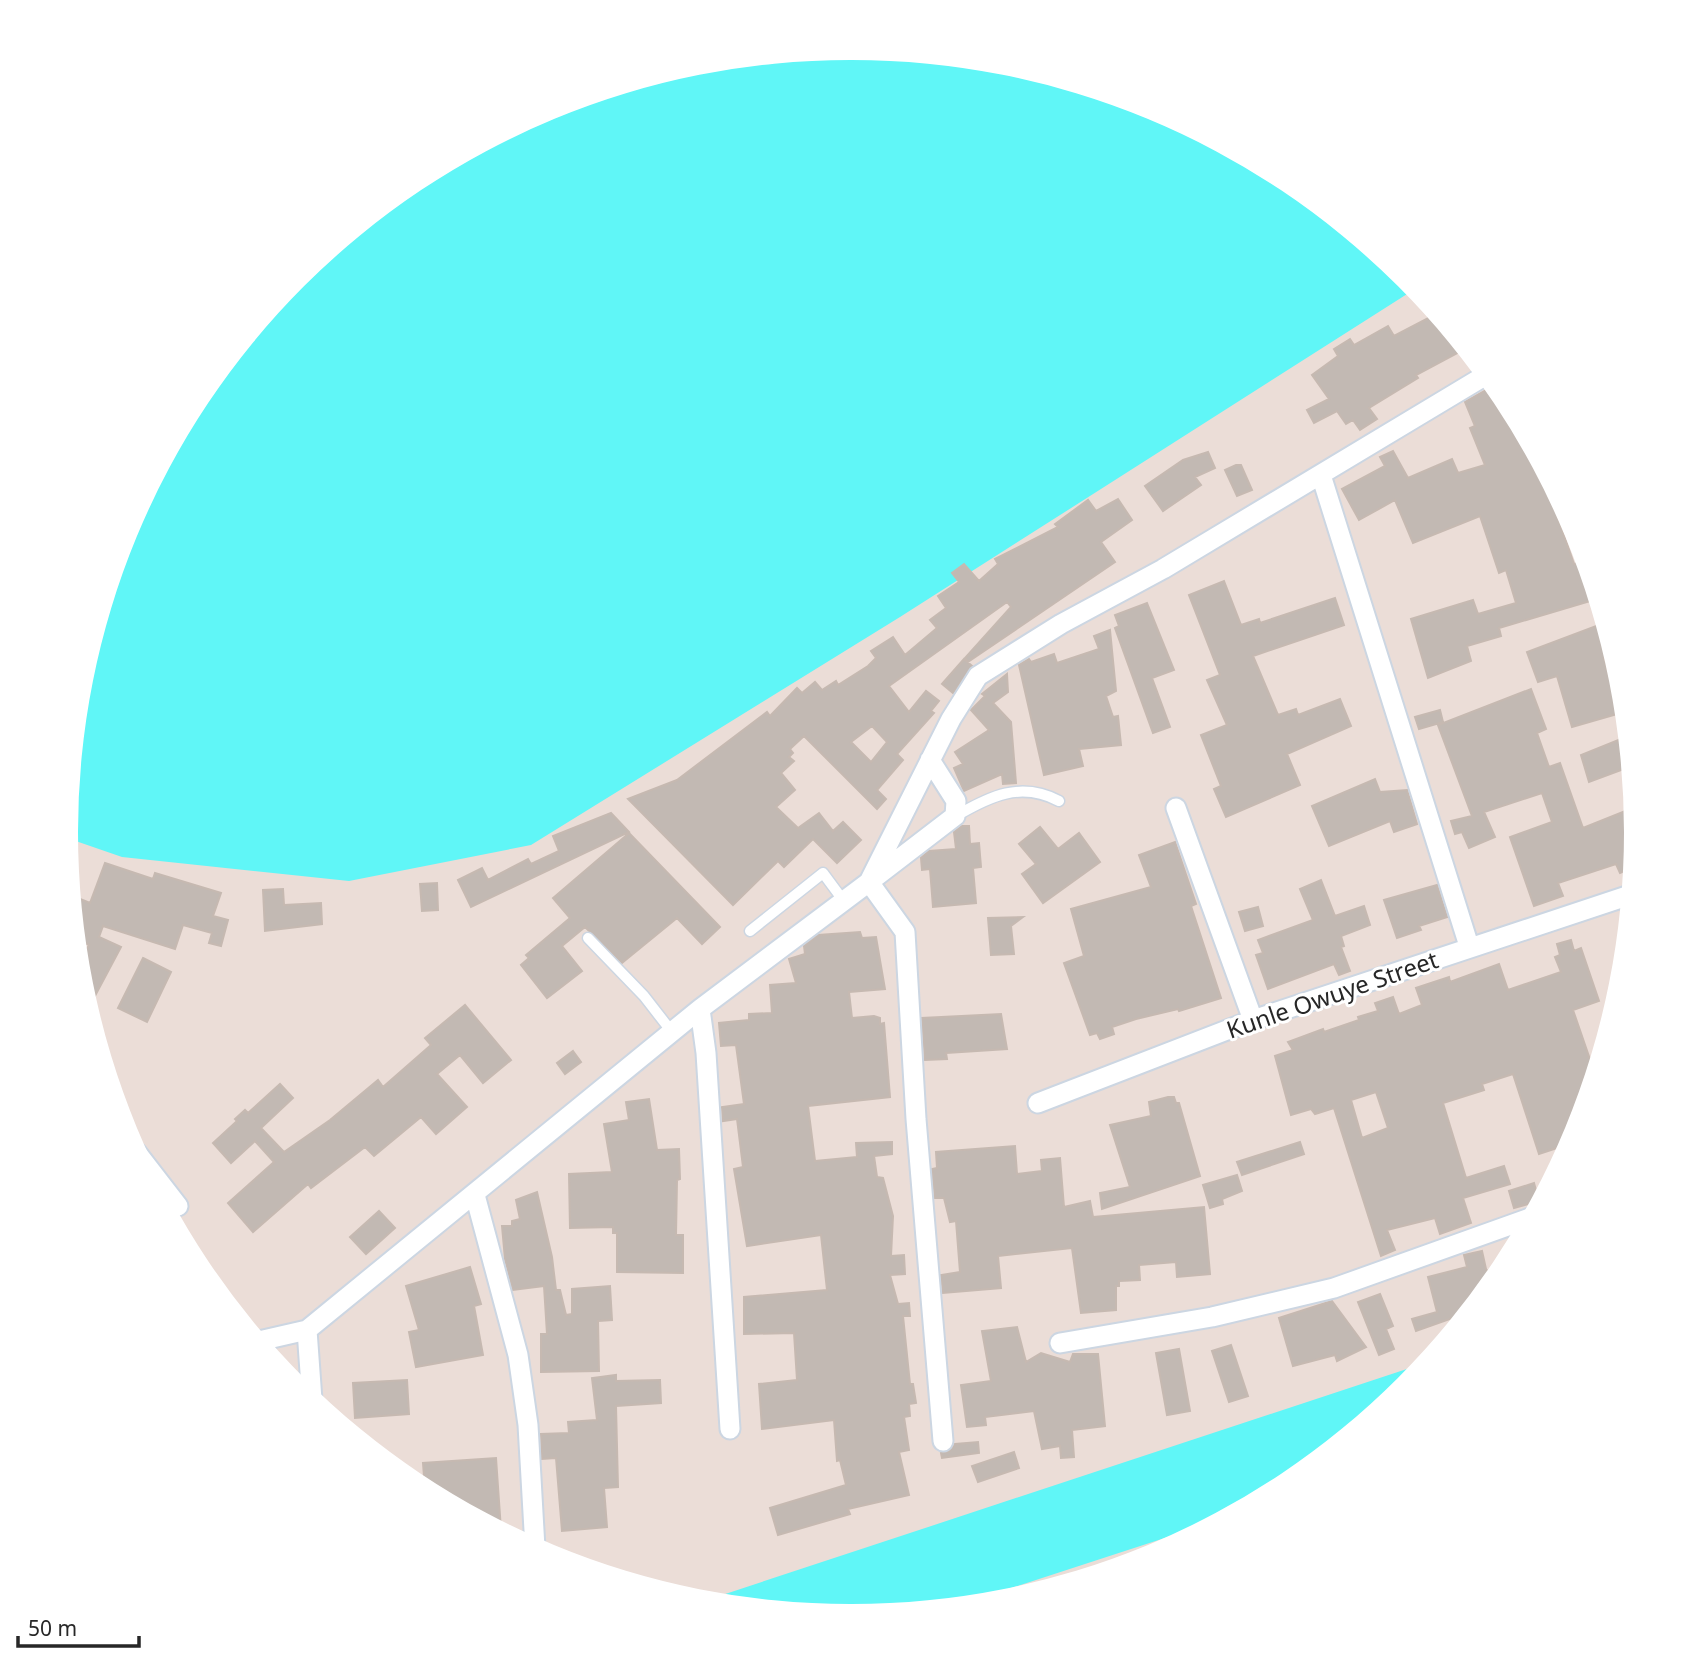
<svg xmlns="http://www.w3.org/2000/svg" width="1702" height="1664" font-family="'Noto Sans',sans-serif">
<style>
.water{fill:#60f6f7}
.building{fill:#c2b9b3;stroke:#c6b9b1;stroke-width:2;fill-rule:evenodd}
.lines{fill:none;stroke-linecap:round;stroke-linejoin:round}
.lane-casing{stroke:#ccd6e2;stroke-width:13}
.street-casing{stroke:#ccd6e2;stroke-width:23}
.lane{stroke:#fff;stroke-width:10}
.street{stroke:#fff;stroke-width:19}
.labels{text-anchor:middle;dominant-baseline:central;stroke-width:6;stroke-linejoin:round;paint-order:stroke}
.street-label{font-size:24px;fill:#272727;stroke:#fff}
</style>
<rect width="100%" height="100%" fill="#ebddd7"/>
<path class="water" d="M851 47 1004 62 1152 107 1287 180 1406 277 1415 289 900 617 531 845 349 881 122 857 67 838 81 678 126 531 199 396 296 277 415 179 551 107 698 62Z
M1425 1363 1406 1387 1287 1485 1220 1520 956 1606 851 1617 701 1602Z"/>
<path class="building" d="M1436 314 1465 349 1416 375 1418 378 1369 408 1377 419 1360 430 1353 420 1346 424 1337 411 1314 423 1307 410 1329 399 1312 375 1338 356 1334 349 1350 339 1354 345 1388 326 1394 336Z
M1495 385 1549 481 1557 515 1574 564 1579 563 1590 601 1499 628 1501 636 1467 646 1471 661 1428 678 1411 619 1473 600 1478 614 1516 603 1506 570 1499 573 1480 516 1413 543 1395 500 1359 520 1342 489 1385 466 1380 457 1393 451 1408 478 1452 459 1458 473 1485 465 1470 428 1475 426 1465 402Z
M1208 452 1215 468 1195 477 1201 485 1163 511 1145 486 1183 460Z
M1236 465H1241L1252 490 1237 496 1225 470Z
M1118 499 1132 520 1101 542 1115 562 968 662 965 658 1011 607 1007 602 889 686 909 712 926 691 939 701 931 711 934 713 897 754 903 760 877 790 886 799 877 809 804 736 790 749 793 753 789 757 794 761 781 773 795 790 776 807 798 828 819 813 833 831 843 822 861 840 837 863 813 839 784 867 778 861 733 905 628 799 677 780 767 712 770 716 797 688 802 693 815 682 822 690 836 681 838 685 868 666 876 658 871 651 893 637 905 655 937 628 930 620 946 608 938 596 959 582 952 573 964 564 979 581 998 564 995 559 1058 527 1055 524 1088 500 1096 511ZM872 726 887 742 871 762 851 742Z
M1224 581 1241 625 1259 619 1260 623 1335 598 1344 625 1253 656 1278 715 1296 709 1298 715 1340 699 1351 726 1287 754 1300 785 1226 817 1214 789 1221 786 1201 735 1227 725 1207 680 1220 675 1189 595Z
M1147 603 1174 670 1152 678 1170 727 1153 733 1115 628 1119 626 1115 615Z
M1604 623 1613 655 1604 658 1614 694 1619 692 1624 712 1572 727 1557 676 1538 682 1527 652Z
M1110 630 1116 691 1106 696 1113 717 1118 716 1121 745 1079 749 1083 766 1044 775 1019 665 1029 659 1031 662 1054 654 1057 663 1099 649 1094 636Z
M964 659 972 666 953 693 942 684Z
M1007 674 1008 692 993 703 1011 722 1016 783 1003 784 1002 774 964 791 954 768 963 764 955 752 989 730 971 710 985 696 982 694Z
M1531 689 1546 729 1537 733 1549 767 1560 763 1583 828 1633 808 1636 832 1632 868 1620 873 1616 864 1558 883 1563 896 1534 906 1510 837 1552 822 1542 793 1484 812 1495 837 1469 848 1462 832 1455 834 1451 821 1472 816 1438 725Z
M1440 710 1443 722 1419 729 1415 717Z
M1626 737 1629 767 1589 782 1581 755Z
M1375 779 1380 792 1407 790 1417 824 1394 832 1390 821 1329 846 1312 806Z
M611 813 629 832 471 907 458 880 482 868 488 880 528 859 531 864 559 851 553 836Z
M962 826H969L970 844 979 843 981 867 973 868 976 903 933 907 930 869 922 870 921 858 929 851 956 849 954 832Z
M1040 827 1058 849 1079 833 1100 862 1043 903 1022 874 1036 864 1019 844Z
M629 833 720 927 702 944 677 918 622 963 585 927 562 946 582 971 547 998 521 965 529 958 526 955 570 918 553 898Z
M1175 842 1196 904 1191 906 1221 998 1179 1011 1178 1009 1136 1019 1112 1027 1114 1034 1100 1039 1097 1033 1090 1035 1064 963 1084 956 1071 909 1151 887 1139 855Z
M105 863 153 879 155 873 221 893 213 916 228 920 221 946 209 943 212 933 183 925 175 949 103 926 99 937 121 947 88 1009 79 964 89 945 77 939 73 896 90 903Z
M1321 880 1335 916 1364 906 1370 925 1341 936 1344 946 1341 947 1350 971 1339 975 1334 964 1268 989 1256 955 1263 953 1258 940 1313 920 1300 889Z
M437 883 438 910 422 911 420 884Z
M1437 885 1447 917 1419 926 1421 930 1397 938 1384 900Z
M283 889 284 905 321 903 322 924 265 931 263 890Z
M1258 907 1263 926 1245 931 1239 912Z
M1023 917 1011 926 1014 954 991 955 988 918Z
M860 932 862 938 876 937 885 989 849 992 852 1018 874 1016 880 1018V1024L884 1023 890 1097 808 1106 815 1161 857 1157 856 1143 892 1142V1154L874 1156 877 1177 883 1178 893 1216 891 1256 904 1255 905 1274 890 1275 898 1304 909 1303 910 1316H903L910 1384H913L916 1403 909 1404 910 1416 904 1417 909 1450 899 1452 909 1495 848 1509 850 1514 778 1535 770 1508 846 1485 840 1460 837 1461 834 1420 762 1429 759 1384 797 1380 794 1333 744 1334V1297L827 1290 821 1235 747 1246 734 1169 743 1167 737 1119 723 1121 722 1107 744 1104 736 1045 721 1046 719 1023 749 1020V1014L772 1013 770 985 796 983 789 959 805 954 804 946 818 935Z
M1571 940 1574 951 1581 948 1599 1001 1573 1010 1594 1071 1576 1132 1563 1136 1566 1145 1539 1154 1513 1074 1482 1084 1484 1090 1443 1103 1466 1178 1504 1166 1510 1184 1463 1198 1471 1223 1440 1234 1435 1218 1387 1230 1395 1250 1381 1256 1334 1108 1315 1114 1311 1109 1291 1115 1275 1056 1293 1050 1288 1042 1323 1029 1324 1032 1359 1020 1358 1017 1378 1011 1375 1003 1393 997 1399 1014 1422 1005 1416 988 1449 977 1450 982 1499 964 1508 990 1561 972 1555 957 1560 955 1557 944ZM1376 1092 1388 1128 1362 1138 1351 1100Z
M143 958 171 972 147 1022 118 1008Z
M465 1005 511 1060 483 1083 460 1055 437 1074 467 1107 436 1134 421 1117 374 1156 365 1147 311 1188 308 1184 253 1232 228 1203 274 1162 255 1141 231 1163 213 1143 237 1121 235 1119 245 1110 248 1113 280 1084 293 1098 261 1128 284 1152 330 1120 378 1080 383 1087 431 1045 425 1038Z
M1001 1014 1007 1049 946 1053 947 1059 925 1060 922 1018Z
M573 1051 581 1062 565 1074 557 1063Z
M1168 1097H1174L1176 1103H1179L1200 1176 1102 1209 1100 1193 1130 1187 1110 1125 1151 1116 1149 1102Z
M649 1099 657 1150 679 1149 680 1179 677 1180 676 1235H683V1273L617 1272V1233H613V1227L570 1228 569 1174 612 1172 604 1124 629 1120 626 1102Z
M1300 1142 1304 1154 1242 1175 1237 1162Z
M1015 1146 1017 1174 1042 1171 1041 1160 1060 1158 1064 1207 1090 1201 1093 1217 1204 1207 1210 1274 1177 1277 1176 1262 1139 1265 1140 1280 1119 1281V1286H1116V1310L1081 1313 1072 1248 998 1256 1001 1288 943 1293 941 1275 960 1272 956 1221 950 1222 944 1198H935L932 1169 937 1168 936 1152Z
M1237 1175 1242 1191 1222 1199 1223 1204 1210 1208 1203 1185Z
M1534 1183 1539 1201 1514 1208 1509 1191Z
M537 1192 552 1257 556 1290H560L566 1315 572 1314V1289L610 1286 612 1320 598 1321 599 1371 541 1372V1334H547L544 1286 513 1290 505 1259 502 1226H512V1221L520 1219 516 1200Z
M379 1211 395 1228 366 1254 350 1237Z
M1482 1251 1486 1269 1494 1279 1467 1313 1416 1331 1412 1319 1437 1312 1428 1277 1467 1267 1464 1255Z
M470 1267 481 1304 474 1306 483 1355 416 1367 409 1332 419 1330 406 1286Z
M1380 1294 1393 1326 1386 1329 1394 1349 1379 1355 1358 1302Z
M1332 1301 1366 1347 1337 1361 1335 1355 1293 1366 1279 1318Z
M1017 1327 1026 1362 1041 1353 1070 1362 1073 1354H1098L1105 1426 1072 1430 1074 1457 1061 1458 1060 1446 1042 1449 1034 1411 985 1417 986 1425 967 1427 961 1385 991 1381 982 1331Z
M1231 1345 1248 1396 1229 1402 1212 1351Z
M1179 1349 1190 1411 1167 1415 1156 1353Z
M616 1375V1381L660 1380 661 1403 616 1406 618 1487 604 1488 607 1527 562 1531 556 1458 542 1459 541 1434 569 1433 568 1422 597 1420 592 1378Z
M407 1380 409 1414 355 1418 353 1383Z
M978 1442 979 1453 942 1458 941 1453 949 1451 955 1444Z
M1014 1452 1019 1468 978 1482 972 1466Z
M496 1458 501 1530 425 1490 423 1463Z"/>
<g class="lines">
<defs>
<path id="lane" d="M956 816C990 796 1021 781 1059 801
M750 931 823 873 843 900
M588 938 644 996 672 1032"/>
<path id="street" d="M1321 475 1469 946
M930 760 956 801 955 816 869 882 905 932 916 1119 943 1441
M1176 808 1253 1020
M700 1009 706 1053 730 1429
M1038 1103 1253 1020 1630 895
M137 1153 178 1206
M475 1195 518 1355 528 1425 535 1548
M307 1330 312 1400
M259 1341 307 1330 700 1009 869 882 951 719 978 676 1061 624 1163 569 1486 375
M1060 1343 1212 1317 1334 1288 1530 1218"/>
</defs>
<use href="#lane" class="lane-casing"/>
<use href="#street" class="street-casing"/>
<use href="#lane" class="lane"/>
<use href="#street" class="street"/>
</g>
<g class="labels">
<g class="street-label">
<text transform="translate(1332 994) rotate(-19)">Kunle Owuye Street</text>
</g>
</g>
<path d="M0 0H1702V1664H0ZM850 60H852A772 772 0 0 1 1624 832V832A772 772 0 0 1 852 1604H850A772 772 0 0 1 78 832V832A772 772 0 0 1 850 60Z" fill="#fff" fill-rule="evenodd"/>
<path d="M18 1636v10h121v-10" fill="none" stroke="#272727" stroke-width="3.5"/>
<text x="28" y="1636" font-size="21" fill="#272727" stroke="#ffffff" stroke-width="5" paint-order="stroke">50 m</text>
</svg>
